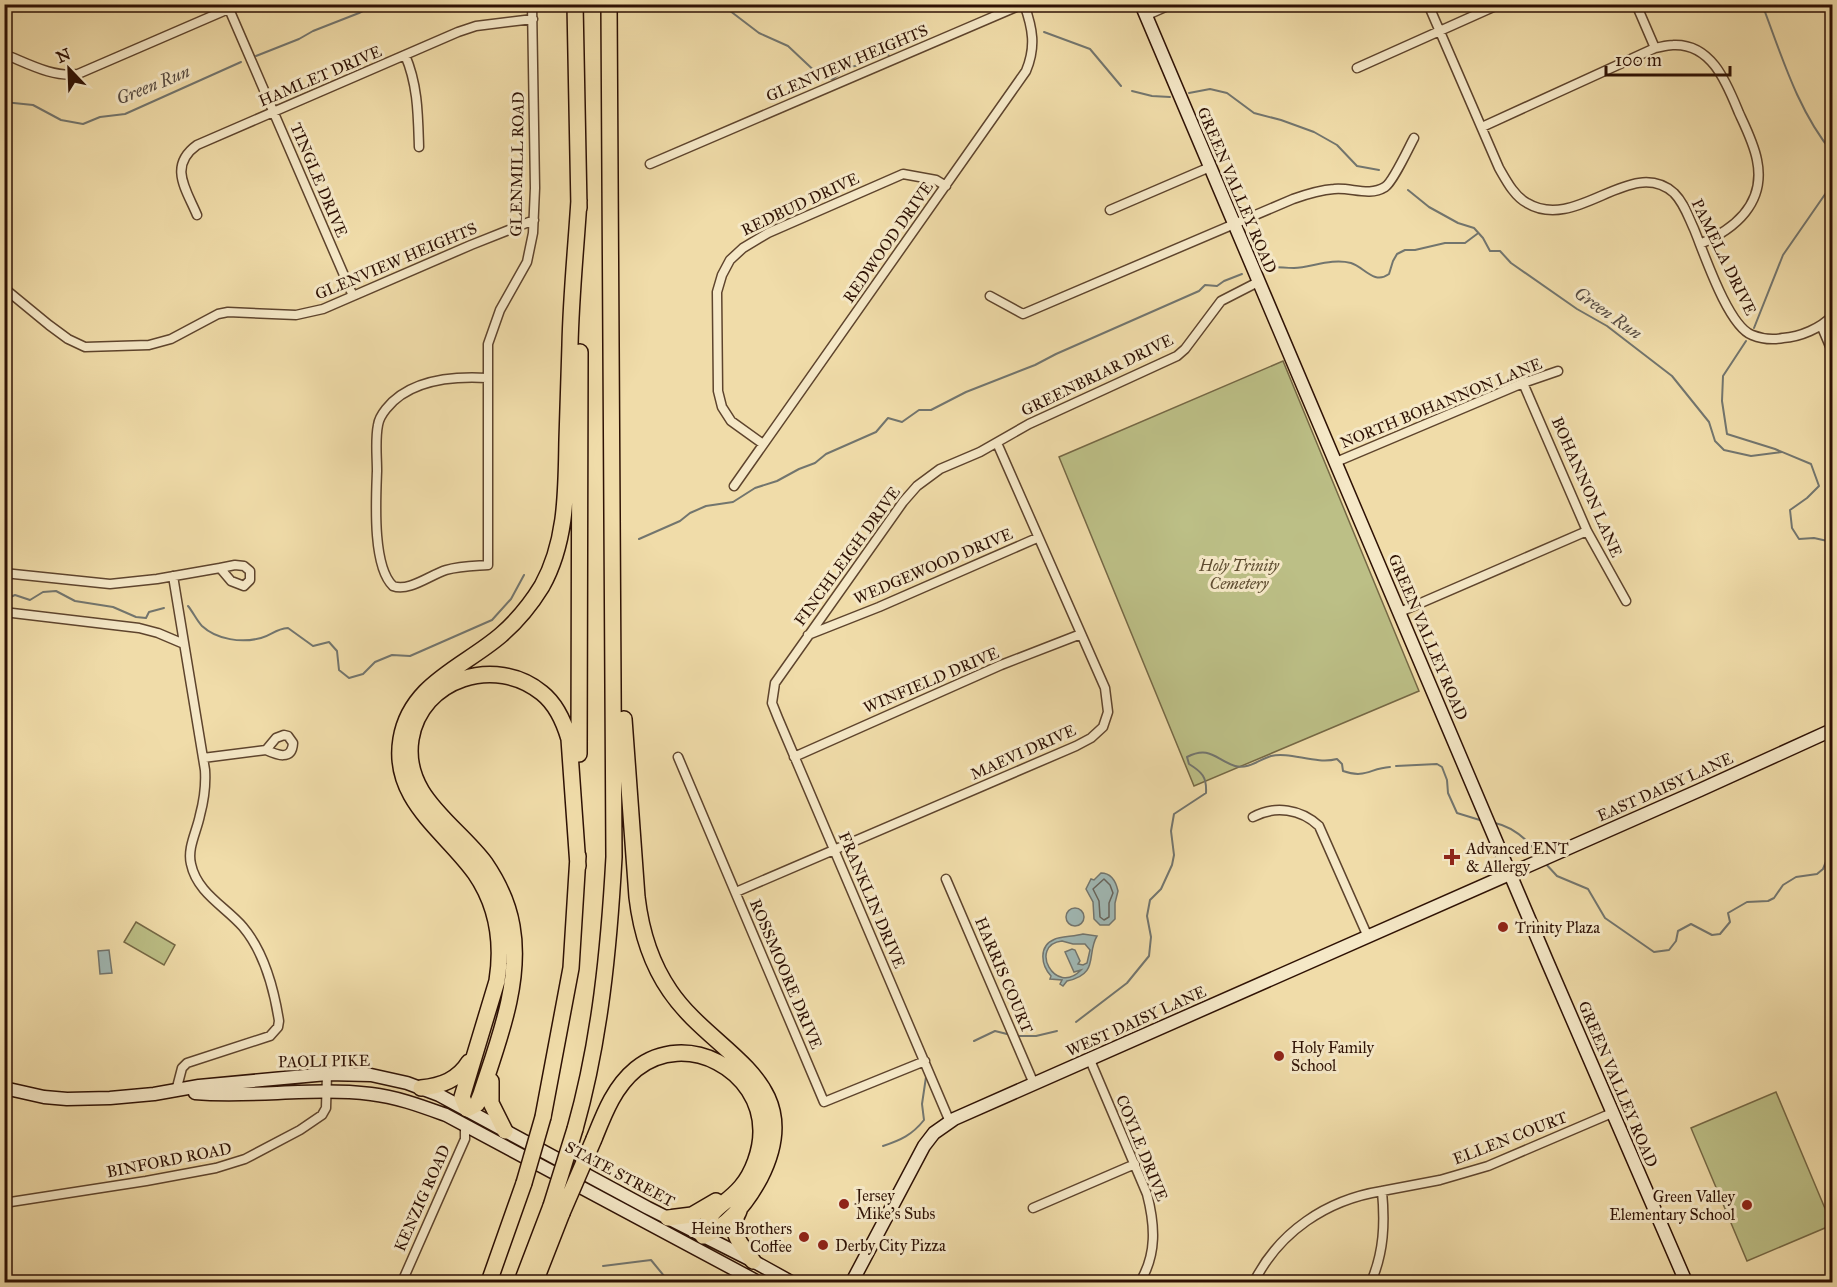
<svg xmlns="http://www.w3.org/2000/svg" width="1837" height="1287" font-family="'IM FELL Great Primer',serif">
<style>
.green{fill:#bcbf86;stroke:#756845;stroke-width:1.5}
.water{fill:#a0b8b4;stroke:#72756e;stroke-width:1.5;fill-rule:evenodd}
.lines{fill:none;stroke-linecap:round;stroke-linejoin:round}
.shore{stroke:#67645c;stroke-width:1.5}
.stream{stroke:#72756e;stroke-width:2}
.street-casing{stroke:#5e442d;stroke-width:11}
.secondary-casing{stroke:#2e1104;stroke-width:15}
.highway-casing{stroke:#2e1104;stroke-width:18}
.street{stroke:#f5e8c7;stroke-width:8}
.secondary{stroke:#f5e8c7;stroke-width:12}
.highway{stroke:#f0dca9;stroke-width:15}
.highway-bridge-casing{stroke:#2e1104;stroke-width:18;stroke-linecap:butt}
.highway-bridge{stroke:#f0dca9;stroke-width:15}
.poi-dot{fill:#8f2418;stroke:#f5e8c7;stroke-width:2}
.labels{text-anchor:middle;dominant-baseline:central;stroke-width:6;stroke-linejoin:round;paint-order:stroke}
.street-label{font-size:16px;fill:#2e1104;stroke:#f5e8c7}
.park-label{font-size:16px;font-style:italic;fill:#604e32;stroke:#f5e8c7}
.poi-label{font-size:16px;fill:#2e1104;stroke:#f5e8c7;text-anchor:start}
.water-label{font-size:18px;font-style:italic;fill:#564b42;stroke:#f5e8c7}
</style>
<rect width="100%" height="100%" fill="#f0dca9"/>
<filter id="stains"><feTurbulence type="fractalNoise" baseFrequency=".00333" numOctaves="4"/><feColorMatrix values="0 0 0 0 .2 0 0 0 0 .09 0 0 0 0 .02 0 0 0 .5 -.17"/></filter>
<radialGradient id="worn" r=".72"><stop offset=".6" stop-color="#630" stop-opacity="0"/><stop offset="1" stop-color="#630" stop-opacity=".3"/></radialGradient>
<path class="green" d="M1283 361 1419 691 1194 786 1059 457Z
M136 922 175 945 164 965 124 942Z
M1776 1092 1832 1225 1747 1261 1691 1128Z"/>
<path class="water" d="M1101 873C1111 873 1116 882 1118 891L1115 903V919L1109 925H1100L1094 919 1093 902 1086 889 1091 879 1094 880Z
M1066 917a9 9 0 1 1 18 0a9 9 0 1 1-18 0Z
M1083 934 1097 936C1086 954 1100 974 1067 981L1063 986 1060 984 1062 980 1050 979 1051 976C1041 965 1038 946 1055 939 1059 937 1076 936 1083 934ZM1062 941 1073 944H1085L1090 950 1087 963 1083 965 1078 964 1080 961 1075 950 1072 949 1065 952 1074 972 1081 970C1055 997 1028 945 1062 941Z
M109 950 112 973 100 974 98 951Z"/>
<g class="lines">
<path class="shore" d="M1104 879 1110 885 1113 893 1109 903V917L1104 920 1100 917 1099 901 1093 889Z"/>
<path class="stream" d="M721 4 759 33 788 46 822 78 833 79 849 67 861 65 884 49 889 56
M1758 4 1765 12C1783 60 1799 112 1832 152
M1044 32 1090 49 1121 86
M256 56 299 39 313 31 359 13 376 4
M1132 91 1152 96 1170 97
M1189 93 1210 89 1227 93 1254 113 1281 120 1314 132 1337 145 1357 166 1379 170
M4 102 33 105 61 120 83 124 100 117 125 114 241 62
M1408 190 1429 207 1458 223 1474 228 1483 238 1490 251H1500L1511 263 1577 309 1607 326 1672 376 1709 422 1715 441 1724 450 1751 456 1782 452
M1265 266C1274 267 1284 268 1294 268 1312 267 1332 258 1351 263 1364 267 1374 285 1389 274L1393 261 1397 254 1405 250H1415L1445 243H1465L1477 234
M1754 328 1783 255 1828 190 1832 180
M1746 341 1723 376 1722 401 1727 434 1775 449 1811 464 1819 486 1807 498 1790 510 1792 528 1799 539 1814 538 1832 542
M639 539 680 521 690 513 706 506 733 502 755 488 777 481 799 469 815 463 826 454 876 432 888 418 902 422 919 410H931L966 392 1035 365 1056 354 1199 291 1205 285 1217 286 1224 281 1242 274
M6 599 15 595 30 600 43 592 56 591 75 601 113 607 136 617 146 618 149 612 164 608
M188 606C193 612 197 621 202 626 217 640 242 643 261 638 272 635 275 629 288 628L313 646 329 642 337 651 339 670 349 678 363 674 375 662 392 655 410 656 492 620 511 599 524 575
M1396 766 1437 764 1442 767 1447 780 1448 793 1457 813 1483 821
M1495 823C1514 827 1528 840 1540 856
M1545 863 1557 876 1588 889 1605 918 1654 952 1669 950 1676 941 1678 931 1691 924 1712 935 1720 934 1730 922 1728 913 1747 902 1768 901 1774 898 1783 885 1796 877 1817 874 1823 869 1832 847
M1076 1022 1127 983 1149 956 1151 937 1147 916 1150 900 1161 889 1172 865 1174 855 1171 831 1174 814 1206 793C1207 777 1202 772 1189 764L1187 757C1210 745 1216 760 1235 766 1248 770 1260 759 1271 756 1290 751 1315 765 1337 759L1342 764 1343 771C1366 779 1370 768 1390 767
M1018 1036H1036L1057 1031
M974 1041 995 1031 1007 1034
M883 1146C901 1140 912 1135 924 1120L922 1104 926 1077
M603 1266 651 1260 669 1282
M4 1282 7 1280 10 1282"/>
<defs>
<path id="street" d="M1428 4 1499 168C1506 180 1514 196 1527 203 1577 233 1631 155 1674 193 1684 203 1688 216 1694 229 1704 253 1728 326 1752 335 1762 339 1773 340 1783 338 1800 337 1821 328 1832 316
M1636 4 1655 48C1661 47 1667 45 1673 45 1712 43 1727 84 1739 113 1746 128 1754 144 1757 160 1766 203 1735 229 1700 244
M229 9 353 296
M1145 16 1172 4
M4 54C27 63 53 78 78 74L240 4
M405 55C418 85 418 115 419 147
M1357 68 1500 4
M1482 127 1655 48
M650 164 1023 4
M1110 210 1210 167
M197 215C186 189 168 166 197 145L458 32 476 26 533 19
M4 288 49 325 68 339 85 347 149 345 171 339 218 314 228 312 296 315 323 309 471 245 534 220
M990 296 1023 314 1293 199C1307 194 1319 190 1334 189 1351 187 1369 197 1385 187 1393 182 1409 147 1414 138
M1821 325 1832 351
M487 378C452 376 409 380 386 409 382 414 379 418 378 425 375 440 377 456 377 471 376 499 372 566 393 586 409 592 430 575 446 570 460 566 474 566 488 565V344L500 310 527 262 533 233 535 188 532 4
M1523 383 1587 531 1626 601
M763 444 731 421 722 407 718 391 717 292 722 275 730 260 743 248 768 233 903 174 936 180 946 186
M1336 462 1523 383 1558 371
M734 486 1026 71C1036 47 1033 29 1024 4
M235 565 244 566 250 571V580L244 586 231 581 220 568Z
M4 573 110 584 157 579 220 568
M173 576 205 770C206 785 204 800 200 815 197 831 187 848 191 864 197 893 226 907 243 927 264 952 274 989 279 1021L278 1027 270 1036 187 1063 182 1068 176 1091
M4 612 139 628 158 633 184 644
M1400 612 1587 531
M808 635 879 607 1037 538
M284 735 288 736 293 743C292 761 277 755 266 750L276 738Z
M678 757 824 1102 925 1061
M794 757 1001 665 1081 634
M203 758 266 750
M1253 817C1275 805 1301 809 1319 826L1368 937
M946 879 1034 1084
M736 892 1076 746 1091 738 1103 727 1108 712 1105 688 997 443
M1090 1060 1147 1194C1155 1225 1157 1254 1140 1282
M950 1122 778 718 772 703 775 683 903 502 917 486 940 469 980 452 1029 424 1177 356 1185 349 1221 301 1258 282
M1382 1191 1440 1180 1488 1166 1612 1113
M4 1203 146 1181 216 1168 245 1159 300 1130 322 1115 326 1108 327 1074
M1033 1208 1135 1164
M402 1282 465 1139V1125
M1254 1282C1279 1232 1326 1200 1382 1191 1385 1223 1384 1252 1371 1282"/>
<path id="secondary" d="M1141 4 1547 961 1686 1282
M4 1088 44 1097 67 1099 110 1098 154 1094 199 1086 327 1074 371 1075 407 1083 439 1095 648 1208 753 1261 791 1282
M195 1093C253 1098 312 1087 371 1094 397 1097 421 1106 446 1115L758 1282
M852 1282 924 1146 934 1133 954 1119 1700 790 1832 730"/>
<path id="highway" d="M575 4 579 208
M624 719 637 897C641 931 650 962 670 991 714 1056 810 1080 760 1178 747 1202 728 1226 703 1236
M579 754 580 352
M578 866 569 739C564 722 557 705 542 693 496 655 421 678 411 739 402 796 456 824 485 863 498 882 508 903 512 926 522 982 498 1042 481 1094L477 1104 467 1109 462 1097 497 981C503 943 497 905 475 873 444 830 391 799 401 739 410 684 464 667 501 635 517 621 531 604 542 586 567 541 566 490 567 440 568 408 569 376 570 345 571 296 576 248 579 200
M491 1081V1103L505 1131
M421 1088C441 1086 458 1080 469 1062
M543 1117 571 968 578 856
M575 1129C600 1041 609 948 614 857L609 4
M594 1139C604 1114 614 1087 636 1069 686 1029 762 1070 761 1132 761 1150 753 1173 741 1187 723 1208 710 1205 703 1236
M739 1211C727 1232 741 1244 753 1261
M668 1218 692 1215 716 1201
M489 1282 524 1183
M522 1282 551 1206
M535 1282 562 1213"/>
</defs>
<use href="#street" class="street-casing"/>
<use href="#secondary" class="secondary-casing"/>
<use href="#highway" class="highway-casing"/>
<use href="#street" class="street"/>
<use href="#secondary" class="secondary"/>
<use href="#highway" class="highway"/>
<defs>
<path id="highway-bridge" d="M524 1183 543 1117
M551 1206 575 1129
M562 1213 594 1139"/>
</defs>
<use href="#highway-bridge" class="highway-bridge-casing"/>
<use href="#highway-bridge" class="highway-bridge"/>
</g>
<g class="poi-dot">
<path d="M1449 848h6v6h6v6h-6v6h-6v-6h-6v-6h6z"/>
<circle cx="1503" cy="927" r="6"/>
<circle cx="1279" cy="1056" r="6"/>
<circle cx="844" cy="1204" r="6"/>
<circle cx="1747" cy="1205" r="6"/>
<circle cx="804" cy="1237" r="6"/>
<circle cx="823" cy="1245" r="6"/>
</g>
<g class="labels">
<g class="street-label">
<text transform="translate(847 63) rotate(-23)">GLENVIEW HEIGHTS</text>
<text transform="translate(320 76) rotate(-23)">HAMLET DRIVE</text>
<text transform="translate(517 164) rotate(-89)">GLENMILL ROAD</text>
<text transform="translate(319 180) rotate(67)">TINGLE DRIVE</text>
<text transform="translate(1237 190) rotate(67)">GREEN VALLEY ROAD</text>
<text transform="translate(800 204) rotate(-25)">REDBUD DRIVE</text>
<text transform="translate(888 242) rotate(-55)">REDWOOD DRIVE</text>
<text transform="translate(1724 257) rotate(64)">PAMELA DRIVE</text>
<text transform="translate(396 261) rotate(-23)">GLENVIEW HEIGHTS</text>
<text transform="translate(1097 375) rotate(-26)">GREENBRIAR DRIVE</text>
<text transform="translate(1441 403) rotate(-22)">NORTH BOHANNON LANE</text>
<text transform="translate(1587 487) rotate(66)">BOHANNON LANE</text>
<text transform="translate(847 556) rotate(-54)">FINCHLEIGH DRIVE</text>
<text transform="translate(933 566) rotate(-23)">WEDGEWOOD DRIVE</text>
<text transform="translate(1428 637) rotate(67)">GREEN VALLEY ROAD</text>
<text transform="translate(931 680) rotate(-23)">WINFIELD DRIVE</text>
<text transform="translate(1023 752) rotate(-24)">MAEVI DRIVE</text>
<text transform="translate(1665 787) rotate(-24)">EAST DAISY LANE</text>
<text transform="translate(872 900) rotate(67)">FRANKLIN DRIVE</text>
<text transform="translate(786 974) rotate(67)">ROSSMOORE DRIVE</text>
<text transform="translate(1004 975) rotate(67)">HARRIS COURT</text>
<text transform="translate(1136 1021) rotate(-24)">WEST DAISY LANE</text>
<text transform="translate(324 1061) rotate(-1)">PAOLI PIKE</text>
<text transform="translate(1618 1084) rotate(67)">GREEN VALLEY ROAD</text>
<text transform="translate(1510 1138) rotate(-21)">ELLEN COURT</text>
<text transform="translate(1142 1148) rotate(68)">COYLE DRIVE</text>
<text transform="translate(169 1160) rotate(-11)">BINFORD ROAD</text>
<text transform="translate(620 1174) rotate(28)">STATE STREET</text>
<text transform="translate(422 1198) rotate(-66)">KENZIG ROAD</text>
</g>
<g class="park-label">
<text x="1239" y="565">Holy Trinity<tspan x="1239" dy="18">Cemetery</tspan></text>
</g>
<g class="poi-label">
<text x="1466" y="848">Advanced ENT<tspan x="1466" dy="18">&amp; Allergy</tspan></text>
<text x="1515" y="927">Trinity Plaza</text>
<text x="1291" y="1047">Holy Family<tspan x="1291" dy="18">School</tspan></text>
<text x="856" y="1195">Jersey<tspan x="856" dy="18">Mike's Subs</tspan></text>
<text x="1735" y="1196" text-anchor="end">Green Valley<tspan x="1735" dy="18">Elementary School</tspan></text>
<text x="792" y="1228" text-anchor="end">Heine Brothers<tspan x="792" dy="18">Coffee</tspan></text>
<text x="835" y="1245">Derby City Pizza</text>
</g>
<g class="water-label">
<text transform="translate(153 85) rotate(-22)">Green Run</text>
<text transform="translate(1608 313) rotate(35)">Green Run</text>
</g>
</g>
<rect width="1837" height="1287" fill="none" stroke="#f0dca9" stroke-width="24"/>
<rect x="6" y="6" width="1825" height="1275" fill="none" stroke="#2e1104" stroke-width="3"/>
<rect x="12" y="12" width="1813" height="1263" fill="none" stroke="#2e1104" stroke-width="1.5"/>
<g transform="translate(69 69) rotate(337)" stroke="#f5e8c7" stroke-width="4.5" paint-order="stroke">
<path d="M0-4.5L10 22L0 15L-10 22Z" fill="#2e1104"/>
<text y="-9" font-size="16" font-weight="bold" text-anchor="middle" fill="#2e1104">N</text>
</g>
<path d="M1606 66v9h124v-9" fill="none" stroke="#2e1104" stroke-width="3"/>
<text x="1615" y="66" font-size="18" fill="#2e1104" stroke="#f5e8c7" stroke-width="4.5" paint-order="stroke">100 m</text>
<rect width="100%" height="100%" filter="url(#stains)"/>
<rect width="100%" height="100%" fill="url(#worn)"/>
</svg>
